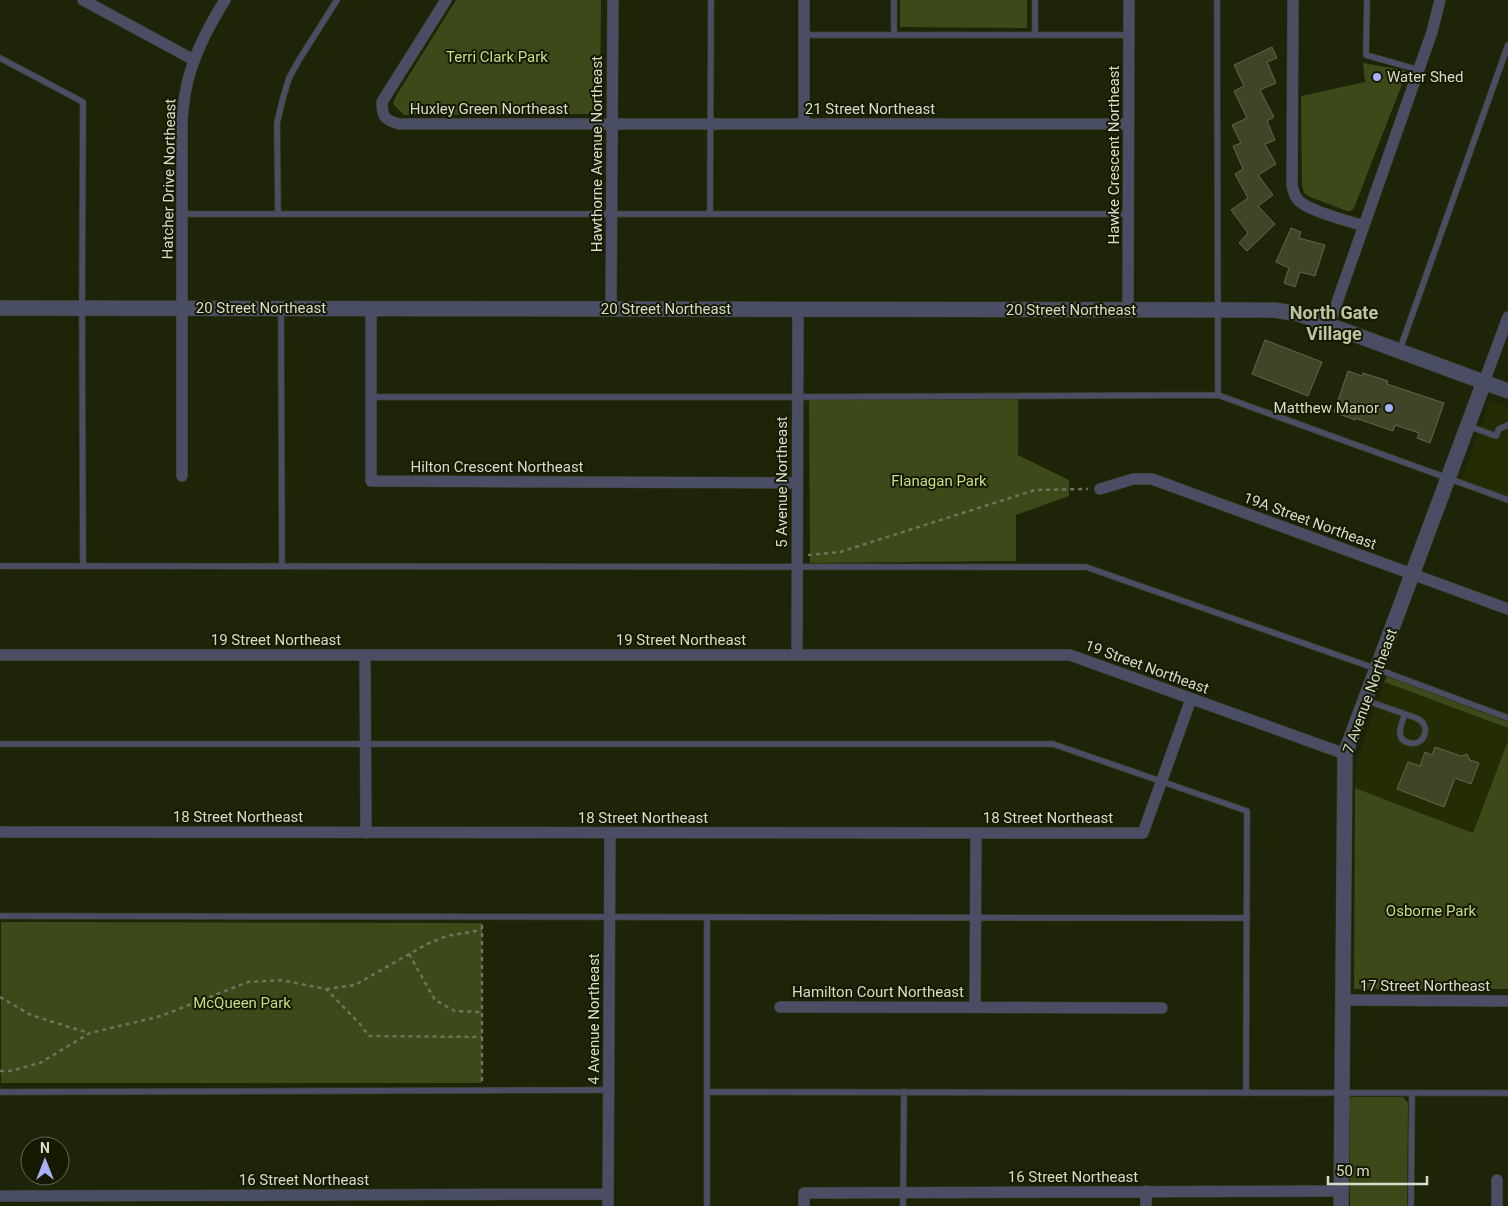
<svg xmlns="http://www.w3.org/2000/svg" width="1508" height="1206" font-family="Roboto,sans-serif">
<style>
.built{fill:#242c06}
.green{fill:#3e4919}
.building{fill:#3f4628;stroke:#606849}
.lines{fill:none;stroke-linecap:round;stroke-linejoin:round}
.service-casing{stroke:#383e22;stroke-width:7}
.minor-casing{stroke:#383e22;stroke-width:12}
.tertiary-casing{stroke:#383e22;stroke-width:16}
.path{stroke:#6e745c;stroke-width:2.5;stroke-dasharray:4 4;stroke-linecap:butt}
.service{stroke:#4a4e65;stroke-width:5.5}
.minor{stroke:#4a4e65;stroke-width:11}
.tertiary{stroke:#4a4e65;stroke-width:15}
.poi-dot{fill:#a6b1fc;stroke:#151a01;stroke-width:2}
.labels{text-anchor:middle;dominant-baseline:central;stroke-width:4;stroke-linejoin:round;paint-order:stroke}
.park-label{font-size:15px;fill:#c9de84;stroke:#151a01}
.poi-label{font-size:15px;fill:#d7dccb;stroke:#151a01;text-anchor:start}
.street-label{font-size:15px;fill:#d7dccb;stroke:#151a01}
.quarter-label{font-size:18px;font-weight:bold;fill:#bcc5a3;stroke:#151a01}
</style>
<rect width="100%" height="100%" fill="#1e2407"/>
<path class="built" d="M1490 401 1508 407V500L1460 483Z
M1384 682 1508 728V741L1473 833 1355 788V766Z"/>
<path class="green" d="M456 0H601L600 105 591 114 404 115 393 104 396 96Z
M900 0H1027V28L900 27Z
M1363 63 1404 70 1406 74 1354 208 1351 211H1347L1310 197 1304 193 1302 185 1301 96 1365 82Z
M1018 399V455L1069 480V496L1016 515V561L810 563 809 400Z
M1387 676 1508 722V728L1384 682Z
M1508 741V989H1354L1355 788 1473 833Z
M1 922 482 923V1083H1Z
M1349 1097H1403L1408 1103 1407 1206H1350Z"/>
<path class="building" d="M1272 47 1277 58 1267 62 1276 83 1260 90 1274 117 1267 121 1275 140 1265 144 1276 164 1258 175 1273 195 1258 206 1275 224 1247 251 1239 243 1248 233 1231 210 1248 198 1235 174 1243 169 1233 146 1241 143 1232 125 1247 118 1234 91 1244 86 1234 65Z
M1291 228 1301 232 1299 238 1325 245 1315 276 1300 272 1295 287 1284 283 1289 268 1276 262Z
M1265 340 1322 362 1308 396 1252 374Z
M1348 371 1362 376 1363 373 1388 381 1387 384 1444 403 1430 443 1417 438 1419 433 1395 425 1393 431 1355 418V420L1334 412Z
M1435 747 1461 756 1467 754 1470 760 1479 763 1471 784 1455 778 1444 807 1397 789 1408 762 1420 766 1425 752 1432 755Z"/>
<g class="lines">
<defs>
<path id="service" d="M894 0V35
M1035 0V35
M1217 0 1218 395
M1367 0 1366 55 1419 70
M804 35H1129
M0 58 83 102 82 308 83 566
M278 213 277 123 283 98 289 78 299 60 337 0
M182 214H1128
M710 214 711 0
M281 310 282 566
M1400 349 1508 45
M371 397H797L1218 395 1508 500
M1468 426 1496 436 1499 429 1508 425
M0 566 1086 567 1377 669 1508 718
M1365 700C1377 704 1390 709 1402 713 1408 715 1415 717 1420 720 1431 729 1423 746 1410 743 1394 740 1401 724 1405 714
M0 744H1053L1247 811 1246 1093
M0 916 1247 918
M0 1092 609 1090
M707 1092 1508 1093
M707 1206V918
M903 1206 904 1092
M1411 1206 1412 1093"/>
<path id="minor" d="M83 0 194 60
M446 0 382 102C382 117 385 120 399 124H1128
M804 0V124
M1293 0 1292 185C1293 191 1294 195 1298 200 1308 211 1348 221 1364 226
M371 308V481L797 483
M611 309 613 0
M1128 310 1129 0
M1329 325 1432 32 1440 0
M1484 382 1508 317
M182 476V120C183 110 184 99 186 89 192 57 208 27 225 0
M1100 489 1133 479H1152L1508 609
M0 655H1070L1345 754
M365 655 366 833
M797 655 798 309
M0 832 1143 833 1191 699
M1343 1000 1508 1001
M780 1007 1162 1008
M975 1007 976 833
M1146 1191V1206
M0 1196 608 1194
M608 1206 610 833
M804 1206V1193L1341 1191
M1497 1206V1180"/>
<path id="tertiary" d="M0 308 1274 310 1299 314 1508 391
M1341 1206 1345 754 1484 382"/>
</defs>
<use href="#service" class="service-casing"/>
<use href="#minor" class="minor-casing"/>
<use href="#tertiary" class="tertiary-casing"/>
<path class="path" d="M808 555 840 552 1035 490 1088 489
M482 925V1082
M409 954 435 1000 455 1011 482 1012
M326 989 355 985 427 944 447 936 482 930
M0 997 31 1015 69 1027 90 1033
M0 1071H10L40 1063 90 1033 161 1016 248 982 281 980 326 989 360 1024 369 1036 482 1037"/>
<use href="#service" class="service"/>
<use href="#minor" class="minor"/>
<use href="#tertiary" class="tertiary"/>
</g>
<g class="poi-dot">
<circle cx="1377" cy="77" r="5"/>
<circle cx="1389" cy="408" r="5"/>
</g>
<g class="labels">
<g class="park-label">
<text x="497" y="57">Terri Clark Park</text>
<text x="939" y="481">Flanagan Park</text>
<text x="1431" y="911">Osborne Park</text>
<text x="242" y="1003">McQueen Park</text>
</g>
<g class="poi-label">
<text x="1387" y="77">Water Shed</text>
<text x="1379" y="408" text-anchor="end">Matthew Manor</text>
</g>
<g class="street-label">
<text x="489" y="109">Huxley Green Northeast</text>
<text x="870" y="109">21 Street Northeast</text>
<text transform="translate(597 154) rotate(-90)">Hawthorne Avenue Northeast</text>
<text transform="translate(1114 155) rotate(-90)">Hawke Crescent Northeast</text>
<text transform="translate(169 179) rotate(-89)">Hatcher Drive Northeast</text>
<text x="261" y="308">20 Street Northeast</text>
<text x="666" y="309">20 Street Northeast</text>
<text x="1071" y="310">20 Street Northeast</text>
<text x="497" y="467">Hilton Crescent Northeast</text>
<text transform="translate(782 482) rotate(-90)">5 Avenue Northeast</text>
<text transform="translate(1310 521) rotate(20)">19A Street Northeast</text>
<text x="276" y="640">19 Street Northeast</text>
<text x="681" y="640">19 Street Northeast</text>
<text transform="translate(1147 667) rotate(20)">19 Street Northeast</text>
<text transform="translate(1370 691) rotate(-70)">7 Avenue Northeast</text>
<text x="238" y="817">18 Street Northeast</text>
<text x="643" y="818">18 Street Northeast</text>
<text x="1048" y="818">18 Street Northeast</text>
<text x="1425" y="986">17 Street Northeast</text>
<text x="878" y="992">Hamilton Court Northeast</text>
<text transform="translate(594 1019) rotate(-90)">4 Avenue Northeast</text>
<text x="1073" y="1177">16 Street Northeast</text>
<text x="304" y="1180">16 Street Northeast</text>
</g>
<g class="quarter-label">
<text x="1334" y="312">North Gate<tspan x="1334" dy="21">Village</tspan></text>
</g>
</g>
<g transform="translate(45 1161)"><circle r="24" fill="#151a01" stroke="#636852"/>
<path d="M0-4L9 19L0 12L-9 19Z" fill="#a6b1fc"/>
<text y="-8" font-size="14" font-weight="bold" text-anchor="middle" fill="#d7dccb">N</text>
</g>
<path d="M1328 1176v8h99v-8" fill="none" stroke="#d7dccb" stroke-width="2.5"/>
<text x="1336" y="1176" font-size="15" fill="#d7dccb" stroke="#151a01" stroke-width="4" paint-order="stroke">50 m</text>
</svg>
